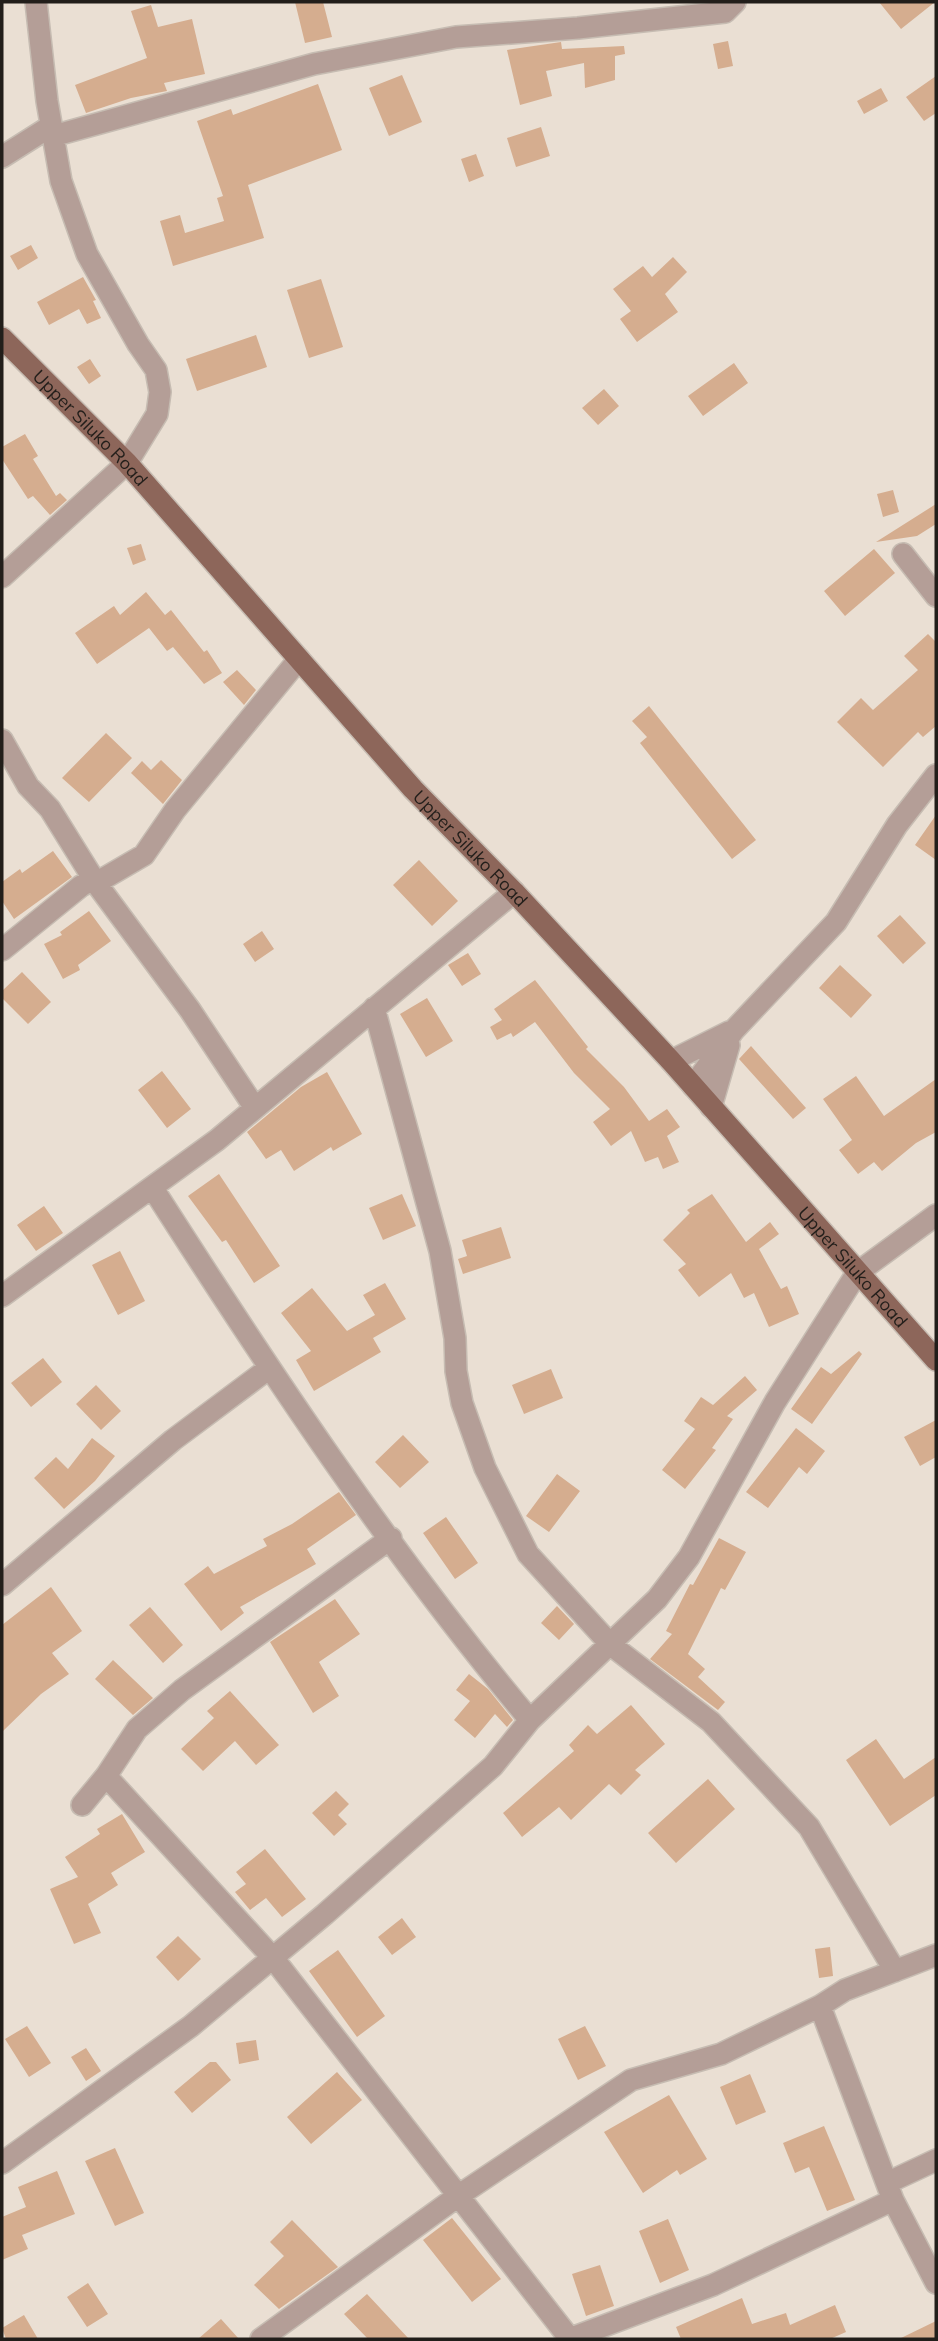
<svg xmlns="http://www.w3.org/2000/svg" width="938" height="2341" font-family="Mulish,sans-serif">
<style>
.building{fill:#d5ad8f}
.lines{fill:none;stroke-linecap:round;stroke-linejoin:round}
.minor-casing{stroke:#c6bcb2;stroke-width:24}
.major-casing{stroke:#c6bcb2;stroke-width:24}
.minor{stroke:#b49e97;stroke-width:21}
.major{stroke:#8d665a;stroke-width:21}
.labels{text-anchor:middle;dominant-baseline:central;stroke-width:5;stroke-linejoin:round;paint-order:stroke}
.street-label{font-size:18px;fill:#221e1a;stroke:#f8ece0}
</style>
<rect width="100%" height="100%" fill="#eadfd3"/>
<path class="building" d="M295 2H323L332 37 305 43Z
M879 2H935L901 29Z
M151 5 158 27 192 19 205 74 164 83 167 91 131 98 86 113 75 85 147 58 131 11Z
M728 41 733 66 718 69 713 44Z
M561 42 562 49 624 46 625 54 615 56V80L585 88 584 63 546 71 552 96 520 105 507 50Z
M402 75 422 122 389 136 369 88Z
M936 76V113L924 121 906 97Z
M318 84 342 150 248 185 264 238 173 266 160 221 180 215 185 233 224 221 217 198 223 196 197 121 231 109 233 115Z
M881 88 888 101 864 114 857 101Z
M541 127 550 156 516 167 507 138Z
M476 154 484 176 469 182 461 159Z
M31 245 38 258 18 270 10 256Z
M673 257 687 272 665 294 678 312 637 342 620 319 631 311 613 289 643 266 652 277Z
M83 277 96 300 93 301 101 318 87 324 79 309 49 325 37 302Z
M321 279 343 347 309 358 287 290Z
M256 335 267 367 197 391 186 359Z
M90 359 101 376 89 384 77 367Z
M734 363 748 383 703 416 688 396Z
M604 389 619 406 598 425 582 408Z
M25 434 38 456 33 459 56 496 60 493 67 500 50 515 33 496 28 499 2 459V447Z
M893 490 899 512 883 517 877 494Z
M936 504V524L917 536 876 542Z
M141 544 146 560 133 565 127 548Z
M874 549 895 573 845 616 824 591Z
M146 592 165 615 171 610 204 652 207 650 222 673 204 684 173 647 167 651 149 628 97 664 75 633 114 606 120 615Z
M928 634 936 642V726L923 737 918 732 883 767 837 722 861 698 873 710 918 670 904 656Z
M237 670 256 690 244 705 223 682Z
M649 706 756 840 732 859 640 743 647 737 632 721Z
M106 733 132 758 89 802 62 778Z
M161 760 182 780 163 804 131 773 142 761 151 770Z
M936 815V860L915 845Z
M53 851 72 877 14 919 2 901V882L20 869 22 873Z
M419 860 458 901 432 926 393 885Z
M89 911 111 941 78 965 80 970 63 979 44 944 62 935 60 932Z
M900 915 926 943 903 964 877 936Z
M262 931 274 949 255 962 243 944Z
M468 953 481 974 462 986 448 965Z
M840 965 872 995 851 1018 819 988Z
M22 972 51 1002 28 1024 2 998V991Z
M535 980 588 1047 586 1049 624 1087 649 1121 667 1109 680 1127 667 1136 679 1162 663 1169 658 1157 645 1162 631 1131 611 1146 593 1122 610 1109 574 1073 535 1022 513 1037 511 1033 497 1040 490 1027 502 1020 494 1009Z
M427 998 453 1041 426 1057 400 1014Z
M751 1046 806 1108 793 1119 739 1059Z
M162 1071 191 1109 167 1128 138 1090Z
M327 1072 362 1134 333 1151 331 1147 294 1171 281 1150 266 1159 247 1132 301 1087Z
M856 1076 884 1116 936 1079V1132L916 1143 882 1171 874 1162 858 1174 839 1150 852 1140 823 1099Z
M219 1174 280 1266 254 1283 226 1240 222 1242 188 1196Z
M402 1194 416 1226 383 1240 369 1208Z
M712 1194 746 1242 770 1222 779 1234 759 1249 781 1289 787 1286 799 1314 769 1327 754 1293 744 1298 731 1273 699 1297 678 1270 686 1264 663 1240 690 1213 687 1210Z
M44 1206 63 1233 36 1251 17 1225Z
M501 1227 511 1258 463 1274 458 1259 467 1256 462 1240Z
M120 1251 145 1301 118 1315 92 1265Z
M385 1283 406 1319 373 1338 381 1352 314 1391 296 1360 311 1351 281 1313 312 1288 347 1331 375 1315 363 1295Z
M859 1351 862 1354 812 1424 791 1409 821 1367 831 1374Z
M43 1358 62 1382 31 1407 11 1383Z
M551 1369 563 1398 524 1414 512 1385Z
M745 1376 757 1390 727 1416 733 1419 712 1448 716 1450 685 1489 662 1470 695 1429 684 1421 701 1397 713 1405Z
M96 1385 121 1411 101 1430 76 1404Z
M936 1420V1457L920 1466 904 1437Z
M796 1428 825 1451 807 1474 799 1467 768 1508 746 1492Z
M403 1435 429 1462 400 1488 375 1462Z
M92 1438 115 1456 95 1481 64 1509 34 1478 56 1457 68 1469Z
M557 1474 580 1491 549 1532 526 1516Z
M339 1492 356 1515 307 1549 316 1564 240 1607 244 1613 221 1631 184 1584 208 1566 214 1574 267 1546 263 1539 292 1524Z
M446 1517 478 1563 455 1579 423 1533Z
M719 1538 746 1552 725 1590 721 1588 688 1654 705 1669 698 1677 725 1702 718 1710 650 1659 672 1634 666 1631 690 1584 693 1585Z
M51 1587 82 1631 52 1653 69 1674 41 1694 2 1732V1625Z
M335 1599 360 1634 319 1662 339 1696 313 1713 270 1642Z
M557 1606 574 1624 559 1640 541 1623Z
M150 1607 183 1645 163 1663 129 1625Z
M113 1660 153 1698 133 1715 95 1679Z
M469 1674 488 1689 513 1720 507 1727 495 1714 475 1738 454 1720 470 1701 456 1690Z
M230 1691 279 1745 256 1765 235 1741 203 1771 181 1749 214 1718 207 1711Z
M631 1705 665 1744 635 1770 641 1775 621 1795 609 1784 571 1820 559 1807 522 1837 503 1813 574 1751 569 1745 588 1725 597 1734Z
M876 1739 904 1779 936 1757V1795L890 1826 846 1760Z
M708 1779 735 1809 676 1863 648 1833Z
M336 1791 349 1804 338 1815 347 1824 334 1836 312 1813Z
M122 1814 145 1852 111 1873 118 1885 88 1904 101 1933 74 1944 50 1889 78 1877 65 1857 100 1834 97 1829Z
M265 1849 306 1899 282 1917 266 1898 250 1910 235 1892 246 1884 236 1872Z
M402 1918 416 1937 392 1955 378 1937Z
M178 1936 201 1959 178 1981 156 1957Z
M830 1947 833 1976 819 1978 815 1949Z
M338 1950 385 2016 357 2037 309 1971Z
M27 2026 51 2063 29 2077 5 2039Z
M585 2026 606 2066 578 2080 558 2039Z
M256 2040 259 2060 239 2064 236 2043Z
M86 2048 101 2071 86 2081 71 2057Z
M210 2062H216L231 2080 192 2113 174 2092Z
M337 2072 362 2100 311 2144 287 2117Z
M750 2074 766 2112 736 2125 720 2087Z
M669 2095 707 2159 680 2175 677 2170 643 2193 604 2132Z
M824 2126 855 2200 827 2211 809 2167 795 2173 783 2143Z
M115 2148 144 2213 115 2226 85 2161Z
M57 2171 75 2214 22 2235 28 2249 2 2260V2217L26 2207 18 2187Z
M452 2218 501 2279 472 2302 423 2240Z
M668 2219 689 2270 660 2283 639 2231Z
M292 2220 338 2267 279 2309 254 2285 284 2256 270 2242Z
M600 2265 614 2306 586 2316 572 2274Z
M88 2283 108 2314 87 2327 67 2297Z
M367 2294 409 2339H368L344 2314Z
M742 2298 752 2324 786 2313 790 2325 835 2305 846 2332 830 2339H681L676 2327Z
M24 2315 38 2339H6L2 2328Z
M221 2319 239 2339H198Z
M936 2321V2339H899Z"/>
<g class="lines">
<defs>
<path id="minor" d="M53 136 314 64 456 37 578 28 725 12 735 2
M2 157 51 126
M903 554 936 596
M2 577 127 463 157 414 160 392 156 370 138 344 87 254 61 181 47 101 36 2
M2 740 28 786 50 809 96 883 144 855 175 810 299 659
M2 950 81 886 88 882 96 883 190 1010 255 1108
M374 1008 440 1251 455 1338 456 1371 462 1403 485 1468 528 1554 611 1645 711 1722 809 1827 895 1971
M671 1061 729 1032
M693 1086 734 1030 836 922 897 825 936 775
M711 1107 729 1045
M152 1187C269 1370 390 1553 530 1720
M2 1296 217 1140 514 892
M2 1585 173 1440 268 1369
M106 1776 273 1958 570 2339
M82 1805 106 1776 137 1729 182 1690 391 1538
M820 2006 893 2200 936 2283
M2 2163 191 2026 325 1914 493 1766 530 1720 657 1599 689 1557 775 1402 857 1273 936 1215
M887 2183 936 2160
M261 2339 458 2196 631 2080 721 2054 820 2006 845 1990 936 1955
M569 2339 713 2285 893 2200"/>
<g id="major">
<path id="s1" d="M2 338 127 463 413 789 514 892 671 1061 936 1360"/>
</g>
</defs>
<use href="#minor" class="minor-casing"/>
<use href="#major" class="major-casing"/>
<use href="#minor" class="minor"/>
<use href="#major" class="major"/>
</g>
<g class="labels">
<g class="street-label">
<text stroke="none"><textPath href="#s1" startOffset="126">Upper Siluko Road</textPath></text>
<text stroke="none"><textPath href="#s1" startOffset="693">Upper Siluko Road</textPath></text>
<text stroke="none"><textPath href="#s1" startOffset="1260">Upper Siluko Road</textPath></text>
</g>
</g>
<rect width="938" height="2341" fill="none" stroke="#221e1a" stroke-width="7"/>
</svg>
